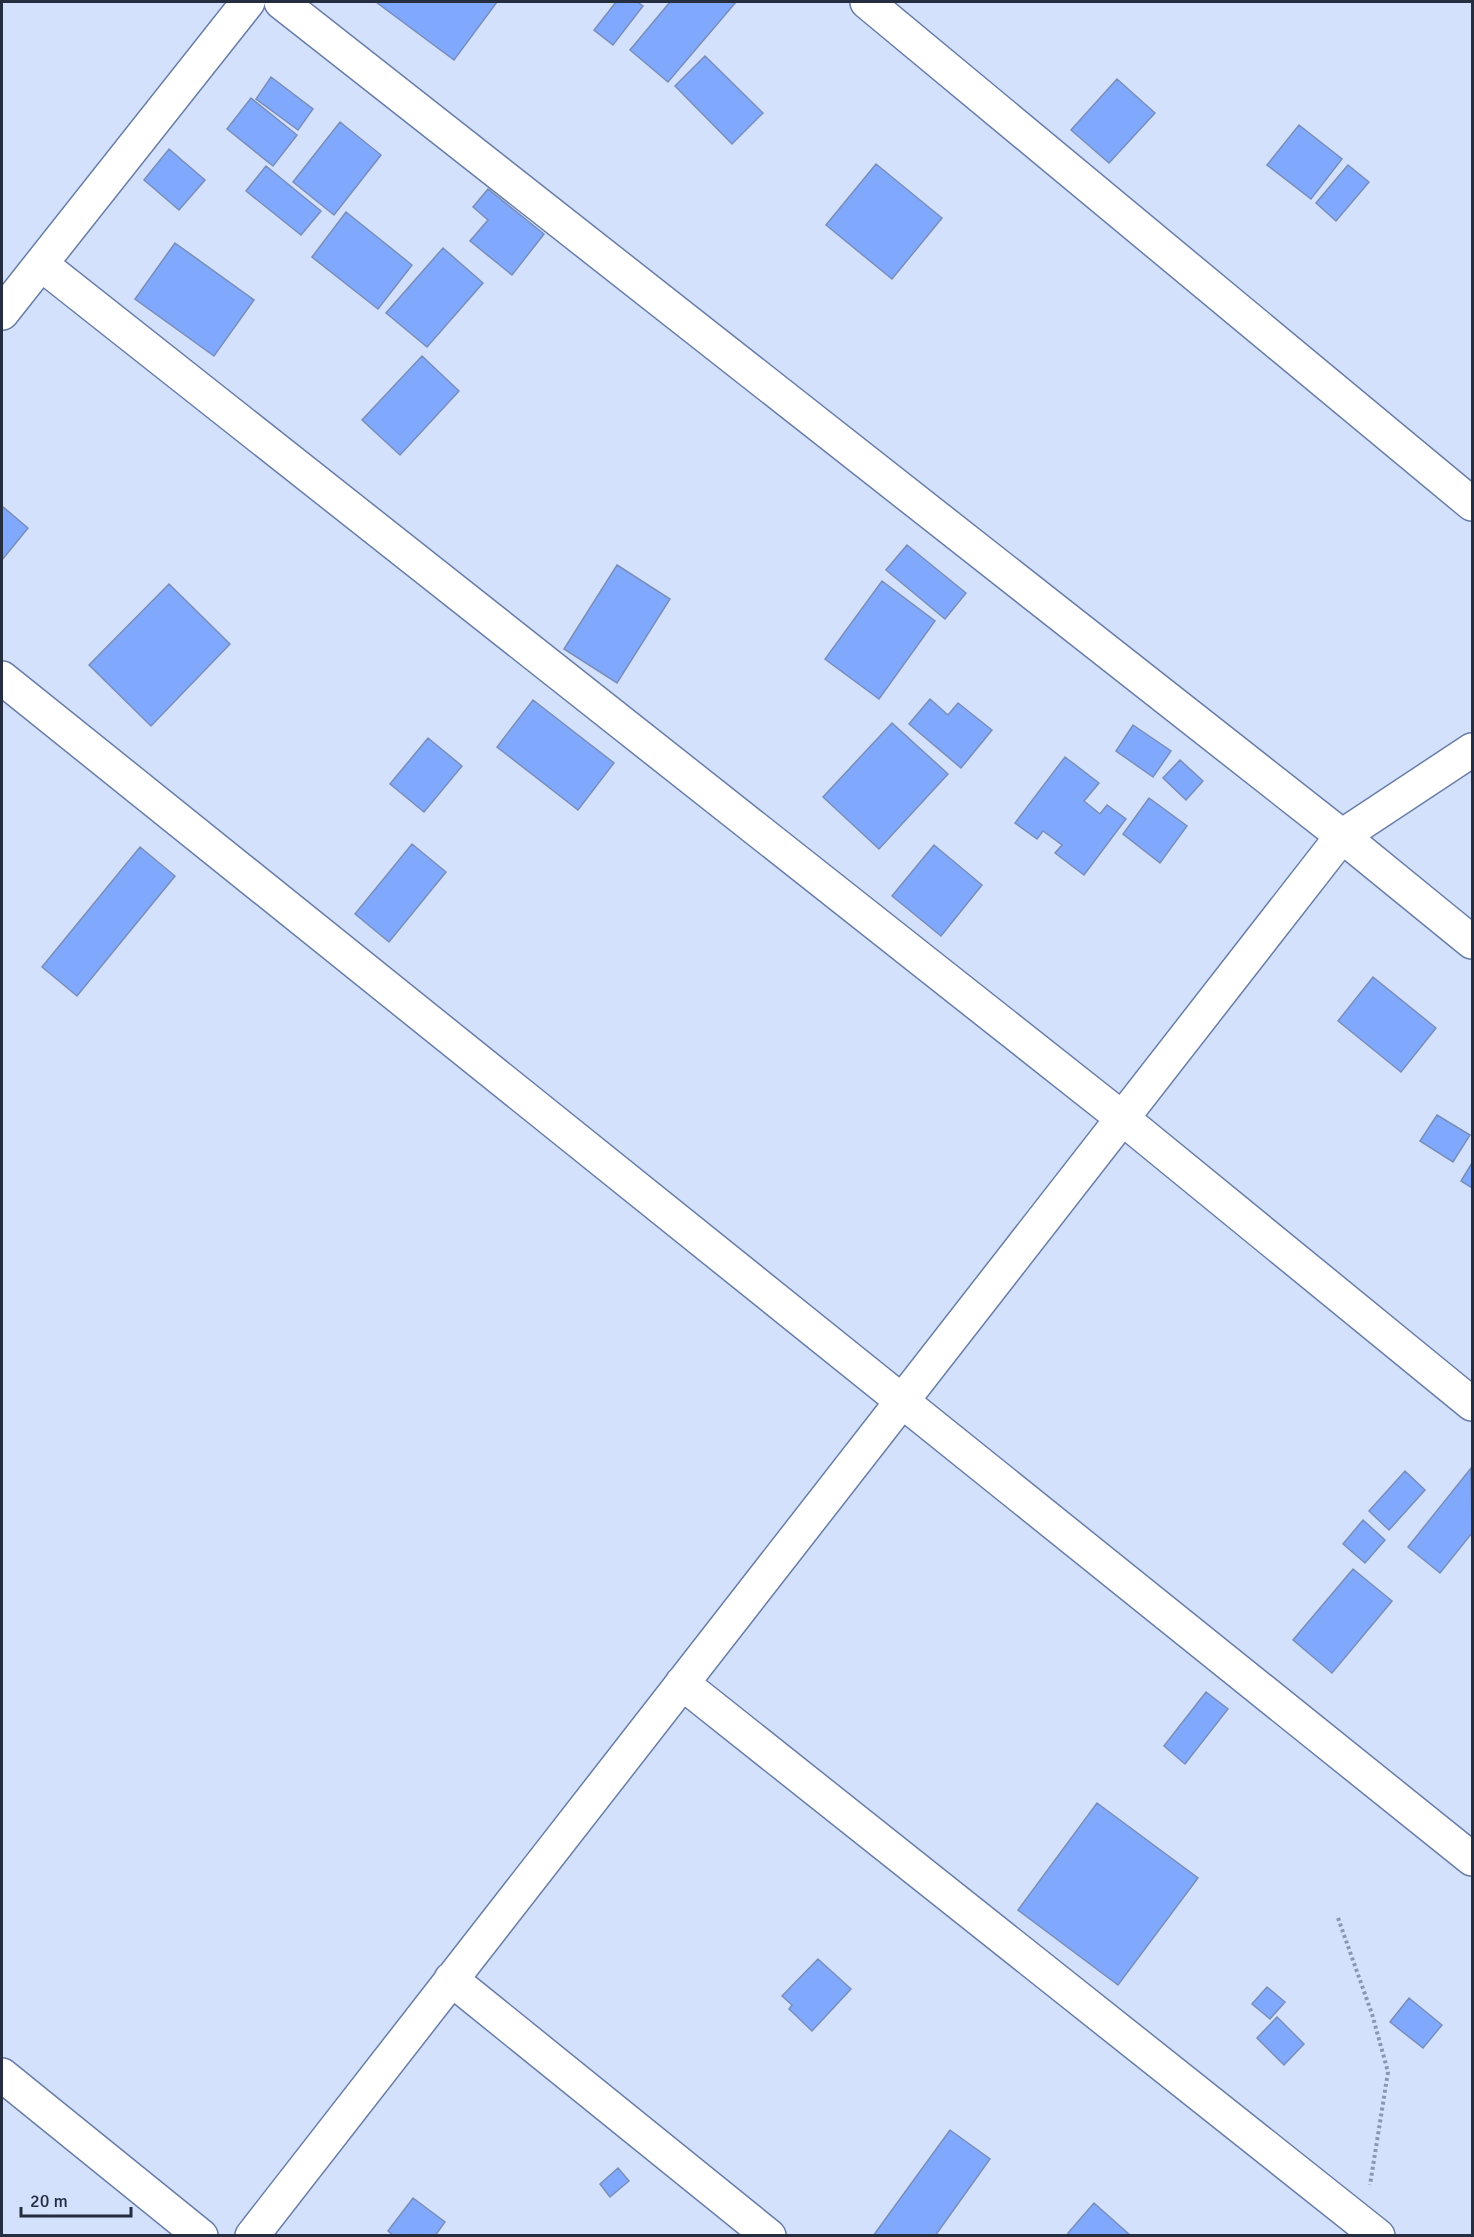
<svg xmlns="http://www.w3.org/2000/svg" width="1474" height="2237" font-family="Signika,sans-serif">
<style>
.building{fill:#80a8fc;stroke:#798eb9;stroke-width:1.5}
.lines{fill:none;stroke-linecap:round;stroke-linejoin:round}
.street-casing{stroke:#687da7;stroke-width:36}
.path{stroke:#8c97af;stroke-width:4;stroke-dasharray:3 3;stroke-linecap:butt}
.street{stroke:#fff;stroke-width:33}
</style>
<rect width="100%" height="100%" fill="#d3e1fd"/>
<path class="building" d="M376 2H497L454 60Z
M616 2H637L643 6 613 45 594 30Z
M670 2H736L668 82 630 50Z
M705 56 763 113 732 144 675 86Z
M271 77 313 109 298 130 256 99Z
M1117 79 1155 113 1109 163 1071 130Z
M251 98 297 135 273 166 227 129Z
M340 122 381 155 334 215 293 182Z
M1299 125 1342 159 1311 199 1267 165Z
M169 149 205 180 179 210 144 180Z
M876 164 942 218 892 279 826 225Z
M1348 165 1369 182 1336 221 1316 203Z
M266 166 321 211 301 235 246 191Z
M488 189 544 234 512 275 470 241 488 220 473 207Z
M346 212 412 265 378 309 312 257Z
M175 243 254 300 214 356 135 299Z
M443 248 483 283 427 347 386 313Z
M422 356 459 391 400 455 362 420Z
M2 506 28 528 2 560Z
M907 545 966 593 945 619 886 570Z
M617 565 670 599 617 683 564 649Z
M882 581 935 621 879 699 825 659Z
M169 584 230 644 151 726 89 665Z
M930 699 948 715 958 703 992 730 961 768 909 724Z
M533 700 614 763 578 810 497 747Z
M892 723 948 774 879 849 823 797Z
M1133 725 1171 751 1153 777 1116 751Z
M428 738 462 766 424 812 390 784Z
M1065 757 1099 783 1084 801 1100 814 1107 805 1126 819 1084 875 1055 853 1062 845 1043 831 1037 839 1015 823Z
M1180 760 1203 781 1186 800 1163 778Z
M1149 798 1187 826 1160 863 1123 834Z
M412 844 446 872 389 942 355 914Z
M934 845 982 885 941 936 892 896Z
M140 847 175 876 77 996 42 967Z
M1373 977 1436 1028 1401 1072 1338 1021Z
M1437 1115 1470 1135 1453 1162 1420 1141Z
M1472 1163V1188L1461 1181Z
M1471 1468 1472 1533 1440 1573 1408 1547Z
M1405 1471 1425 1490 1389 1530 1369 1511Z
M1363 1520 1385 1540 1365 1563 1343 1544Z
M1353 1569 1392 1601 1332 1673 1293 1640Z
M1206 1692 1228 1709 1185 1764 1164 1746Z
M1097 1803 1198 1878 1118 1985 1018 1910Z
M818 1959 851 1989 812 2031 789 2009 792 2005 782 1996Z
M1267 1987 1285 2002 1270 2019 1252 2004Z
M1409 1998 1442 2025 1423 2048 1390 2022Z
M1277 2017 1304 2044 1284 2065 1257 2038Z
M950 2130 990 2159 935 2236H873Z
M618 2168 629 2181 610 2197 600 2184Z
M413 2198 445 2222 435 2236H394L388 2231Z
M1094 2203 1131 2236H1070L1068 2233Z"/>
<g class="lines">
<defs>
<path id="street" d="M281 2 1342 836 1472 942
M867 2 1472 504
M41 264 1122 1118 1472 1404
M2 313 248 2
M2 678 1472 1859
M682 1683 1378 2236
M451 1979 769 2236
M2 2075 201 2236
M252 2236 1342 836 1472 750"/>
</defs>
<use href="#street" class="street-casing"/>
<path class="path" d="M1338 1918 1372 2014 1388 2072 1370 2185"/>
<use href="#street" class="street"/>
</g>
<rect width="1474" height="2237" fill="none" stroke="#252e40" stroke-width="6"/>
<path d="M21 2207v9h110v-9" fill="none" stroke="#252e40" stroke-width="3"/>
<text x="30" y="2207" font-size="18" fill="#252e40" stroke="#d3e1fd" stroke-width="4.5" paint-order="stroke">20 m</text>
</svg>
